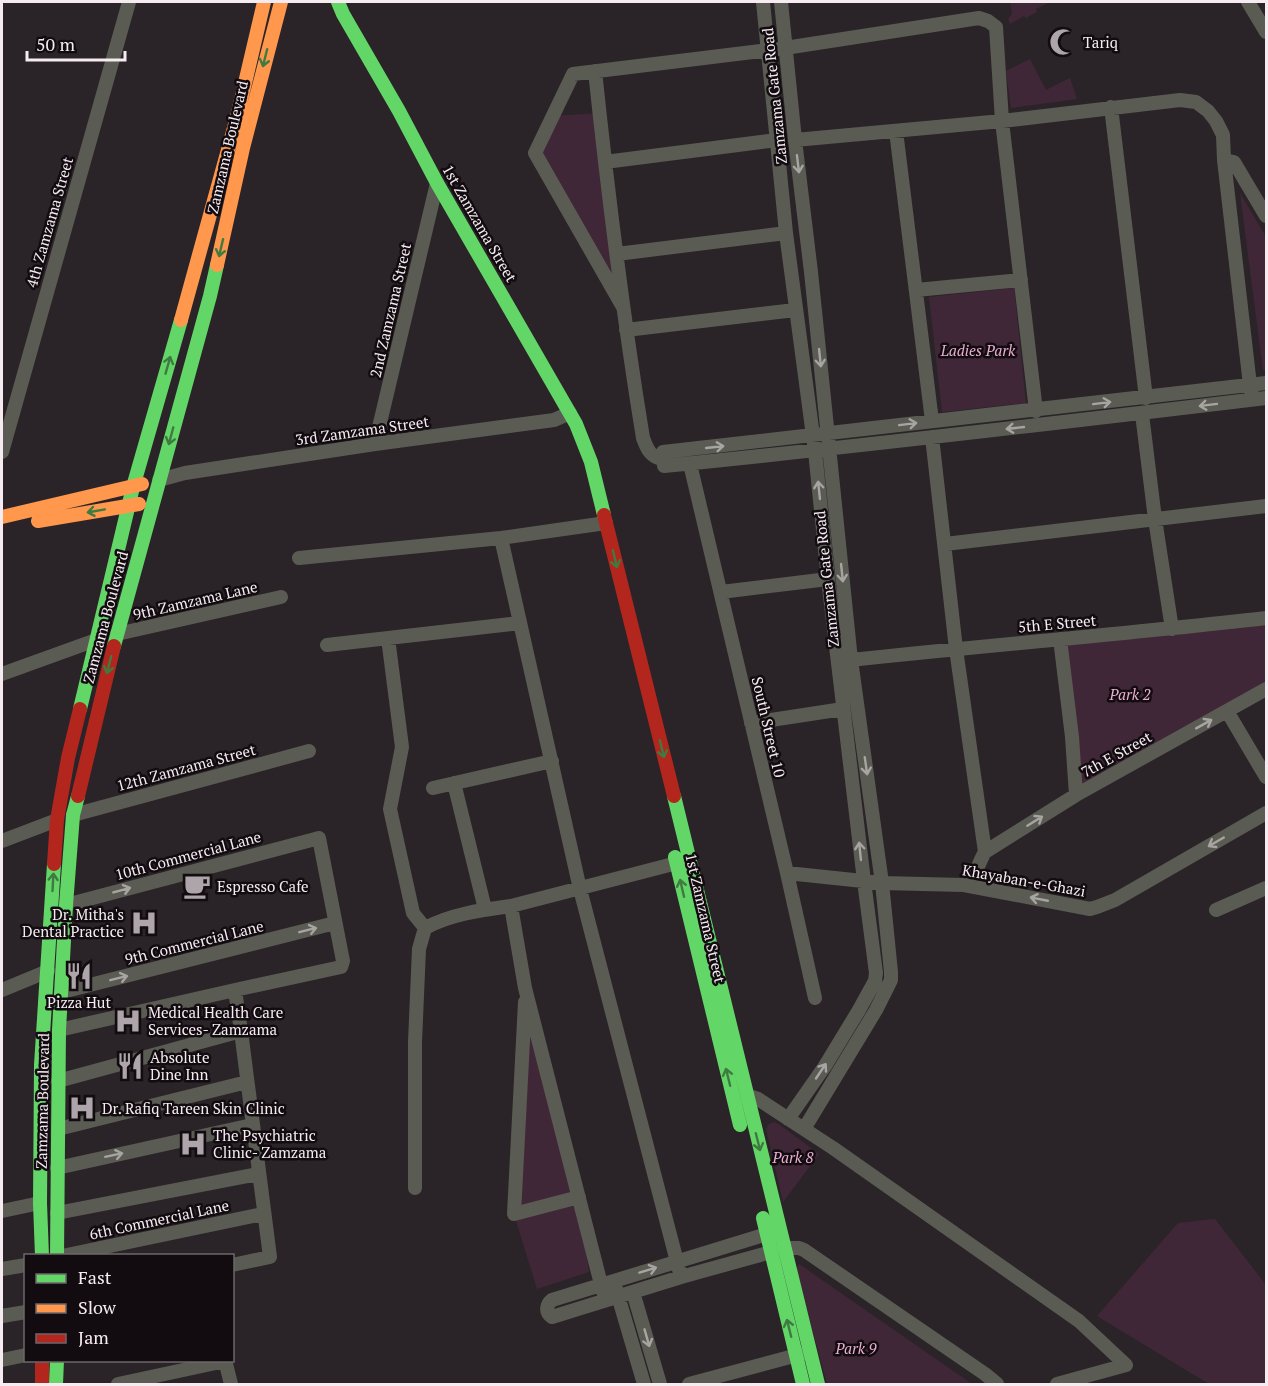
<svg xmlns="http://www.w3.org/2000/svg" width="1268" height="1386" font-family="'PT Serif',serif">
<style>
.green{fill:#402738}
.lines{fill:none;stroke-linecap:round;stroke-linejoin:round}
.street{stroke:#5a5c54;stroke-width:14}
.fast{stroke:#63d668;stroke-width:14}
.slow{stroke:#ff974d;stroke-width:14}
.jam{stroke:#b3261e;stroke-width:14}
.oneway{stroke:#3f7b40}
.oneway2{stroke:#a8a4a2}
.labels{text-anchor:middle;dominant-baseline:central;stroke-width:5;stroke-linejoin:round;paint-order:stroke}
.poi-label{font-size:15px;fill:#f5ebf1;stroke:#120c10;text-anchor:start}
.street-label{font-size:15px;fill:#f5ebf1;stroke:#120c10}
.park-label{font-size:15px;font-style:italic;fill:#e8add1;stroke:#120c10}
</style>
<rect width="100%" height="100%" fill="#2a2428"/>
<path class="green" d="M1010 2H1050L1036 9 1037 12 1026 18 1024 16 1010 24 1008 19 1012 14Z
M1030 59 1046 90 1070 78 1077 99 1011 108 1006 71Z
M600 113 623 307 535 153 553 116Z
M1240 193 1266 237V370H1263Z
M1014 288 1026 403 942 412 929 297Z
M1266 617V690L1076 795 1060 639Z
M525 988 579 1197 589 1272 537 1289 514 1214Z
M774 1122 780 1125 819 1154 783 1202 766 1129 769 1124Z
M1215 1219 1266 1285V1384H1209L1097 1316 1178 1223Z
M799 1264 972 1384H827L796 1269Z"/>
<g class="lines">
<path class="street" d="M763 2 786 233 815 451 828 579 864 881 876 973 875 981 859 1010 825 1066 788 1119
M781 2 795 140 811 272 851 660 882 883 891 972V980L876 1010 804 1129
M1248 2 1266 32
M595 71C608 194 623 316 643 438 647 449 651 458 663 459
M1111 107 1146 398
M896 131 932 421
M795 140 1002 121 1180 100 1196 102 1208 111 1216 121 1223 135 1224 160 1250 385 1252 395
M1224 160 1234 162 1266 216
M605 162 777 140
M617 254 786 233
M916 290 1021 280
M623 307 535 153 573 74 785 48 979 18 988 21 996 27 1002 121 1036 411
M626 330 795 310
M1266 383C1065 407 864 430 663 452L664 466C865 446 1066 422 1266 398
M1142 414 1155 519 1172 629
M932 437 956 649 985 852C977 865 978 875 964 885
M375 444 437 183
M2 452 129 2
M690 464 787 873 815 998
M159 480 185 473 375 444 554 420 570 413
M501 538 580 889 681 1277
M945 544 1266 506
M299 558 501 538 606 523
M721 592 828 579
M117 634 281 597
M388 638 402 747 390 809 413 913 425 928
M1060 639 1072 737 1076 795
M327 645 520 623
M851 660C989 645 1128 634 1266 618
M2 674 96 640
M1227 711 1266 777
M751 723 843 709
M454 783 485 909
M433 788 552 761
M73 815 309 751
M2 841 57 820
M985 852 1076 795 1266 689
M787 873 882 883 964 885 1090 909 1097 907 1115 900 1266 813
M66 905 319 838 343 961 341 967 235 990 241 1031 270 1257 232 1265
M511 906 525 988 603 1292
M1216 910 1266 888
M2 990 48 971
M62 992 335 923
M525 1002 514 1214 579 1197
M59 1030 235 990
M58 1081 241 1031
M742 1097H752L758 1099 833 1148 1079 1321 1126 1365
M58 1129 247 1082
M57 1168 252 1125
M415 1188V1042L419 949 425 928C451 914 482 910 511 906L677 863
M2 1211 40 1203
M57 1213 258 1174
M767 1234 552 1300C546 1305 545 1312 552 1317L681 1277 771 1252
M784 1248H799L804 1250 985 1374 997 1384
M62 1256 263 1214
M2 1269 26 1265
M616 1289 644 1384
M633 1292 660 1384
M2 1316 26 1312
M2 1360 26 1355
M225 1360 231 1384
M118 1384 225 1361
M689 1384 805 1353
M1057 1384 1126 1365"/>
<path class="fast" d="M338 2 343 14 399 111 437 183 576 424 591 462 604 515
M114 646 210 296 217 265
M80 709 133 487 181 320
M674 796 818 1384
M675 857 740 1125
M763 1218 803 1384
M42 1256 40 1203 41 1065 54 864
M57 1256 59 1030 66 905 73 815 78 796
M56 1384 57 1360"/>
<path class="slow" d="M217 265 243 148 281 2
M181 320 237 117 264 2
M2 517 142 484
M38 521 139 504"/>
<path class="jam" d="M604 515 674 796
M78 796 114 646
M54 864 57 820 68 758 80 709
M42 1360V1384"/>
</g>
<defs><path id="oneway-shaft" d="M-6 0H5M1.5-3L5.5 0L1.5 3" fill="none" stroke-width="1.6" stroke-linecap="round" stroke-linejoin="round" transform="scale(1.5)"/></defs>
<g class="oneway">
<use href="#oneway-shaft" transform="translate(265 58) rotate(104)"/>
<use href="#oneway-shaft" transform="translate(221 248) rotate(103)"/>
<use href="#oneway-shaft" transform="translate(168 365) rotate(-74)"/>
<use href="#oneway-shaft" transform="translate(171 436) rotate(105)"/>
<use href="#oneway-shaft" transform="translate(96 511) rotate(170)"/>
<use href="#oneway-shaft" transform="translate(615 559) rotate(76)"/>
<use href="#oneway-shaft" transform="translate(109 665) rotate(104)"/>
<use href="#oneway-shaft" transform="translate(662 749) rotate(76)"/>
<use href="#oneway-shaft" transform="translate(53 882) rotate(-87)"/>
<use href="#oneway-shaft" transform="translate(682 888) rotate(-103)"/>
<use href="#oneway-shaft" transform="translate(728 1077) rotate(-104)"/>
<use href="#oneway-shaft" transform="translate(758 1142) rotate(76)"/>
<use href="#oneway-shaft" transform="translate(789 1328) rotate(-104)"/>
</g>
<g class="oneway2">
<use href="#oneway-shaft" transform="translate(798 164) rotate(83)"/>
<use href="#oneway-shaft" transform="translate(820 358) rotate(84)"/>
<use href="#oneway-shaft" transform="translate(1102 403) rotate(-7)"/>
<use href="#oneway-shaft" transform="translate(1208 405) rotate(173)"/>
<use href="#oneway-shaft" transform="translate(908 424) rotate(-7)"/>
<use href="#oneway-shaft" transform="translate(1015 428) rotate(174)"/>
<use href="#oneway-shaft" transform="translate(715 447) rotate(-6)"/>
<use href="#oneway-shaft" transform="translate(819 490) rotate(-96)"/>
<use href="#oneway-shaft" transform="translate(842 573) rotate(84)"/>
<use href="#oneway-shaft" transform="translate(1204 724) rotate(-29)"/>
<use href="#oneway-shaft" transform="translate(866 766) rotate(82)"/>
<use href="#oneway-shaft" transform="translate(1035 821) rotate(-32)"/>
<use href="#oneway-shaft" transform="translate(1216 842) rotate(150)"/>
<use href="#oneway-shaft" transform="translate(860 851) rotate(-96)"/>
<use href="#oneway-shaft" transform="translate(122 890) rotate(-15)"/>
<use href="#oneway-shaft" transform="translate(1039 899) rotate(-169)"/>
<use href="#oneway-shaft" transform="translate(308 930) rotate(-14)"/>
<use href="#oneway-shaft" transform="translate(119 978) rotate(-14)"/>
<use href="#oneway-shaft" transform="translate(821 1071) rotate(-56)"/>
<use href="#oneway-shaft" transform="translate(114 1155) rotate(-12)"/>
<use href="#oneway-shaft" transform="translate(648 1270) rotate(-17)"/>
<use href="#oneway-shaft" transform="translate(647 1338) rotate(74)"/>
</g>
<defs>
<symbol id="mosque-bare" viewBox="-9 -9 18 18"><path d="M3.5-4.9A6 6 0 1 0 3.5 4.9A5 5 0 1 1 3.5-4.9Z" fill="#aea5ab" stroke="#120c10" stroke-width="2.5" paint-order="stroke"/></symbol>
<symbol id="cafe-bare" viewBox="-9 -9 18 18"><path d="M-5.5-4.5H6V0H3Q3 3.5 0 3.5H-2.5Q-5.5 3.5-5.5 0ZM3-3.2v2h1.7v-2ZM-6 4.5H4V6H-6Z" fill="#aea5ab" stroke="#120c10" stroke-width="2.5" paint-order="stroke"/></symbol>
<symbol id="hospital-bare" viewBox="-9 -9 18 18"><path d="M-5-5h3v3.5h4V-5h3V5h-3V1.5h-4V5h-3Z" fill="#aea5ab" stroke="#120c10" stroke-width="2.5" paint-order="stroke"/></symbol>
<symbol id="restaurant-bare" viewBox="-9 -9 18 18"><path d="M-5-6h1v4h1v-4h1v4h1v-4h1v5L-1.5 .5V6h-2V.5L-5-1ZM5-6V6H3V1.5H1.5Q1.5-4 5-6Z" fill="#aea5ab" stroke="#120c10" stroke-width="2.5" paint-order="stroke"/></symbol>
</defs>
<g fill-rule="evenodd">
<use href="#mosque-bare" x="1044" y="23" width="38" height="38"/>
<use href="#cafe-bare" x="178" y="867" width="38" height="38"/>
<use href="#hospital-bare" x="125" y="904" width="38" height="38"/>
<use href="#restaurant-bare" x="60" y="957" width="38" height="38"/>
<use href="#hospital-bare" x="109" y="1002" width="38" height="38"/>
<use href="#restaurant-bare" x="111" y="1047" width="38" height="38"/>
<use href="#hospital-bare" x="63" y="1089" width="38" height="38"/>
<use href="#hospital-bare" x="174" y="1125" width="38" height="38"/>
</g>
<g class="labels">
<g class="poi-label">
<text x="1083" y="42">Tariq</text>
<text x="217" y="886">Espresso Cafe</text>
<text x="124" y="914" text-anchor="end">Dr. Mitha's<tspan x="124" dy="17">Dental Practice</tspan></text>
<text x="79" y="1002" text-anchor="middle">Pizza Hut</text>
<text x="148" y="1012">Medical Health Care<tspan x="148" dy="17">Services- Zamzama</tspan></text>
<text x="150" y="1057">Absolute<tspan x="150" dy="17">Dine Inn</tspan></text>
<text x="102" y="1108">Dr. Rafiq Tareen Skin Clinic</text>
<text x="213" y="1135">The Psychiatric<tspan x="213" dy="17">Clinic- Zamzama</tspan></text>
</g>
<g class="street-label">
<text transform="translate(774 96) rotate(-96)">Zamzama Gate Road</text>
<text transform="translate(227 147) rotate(-77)">Zamzama Boulevard</text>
<text transform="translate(49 222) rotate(-74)">4th Zamzama Street</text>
<text transform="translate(480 223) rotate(60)">1st Zamzama Street</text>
<text transform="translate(390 310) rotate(-77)">2nd Zamzama Street</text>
<text transform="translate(362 430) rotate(-8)">3rd Zamzama Street</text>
<text transform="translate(826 579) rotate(-96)">Zamzama Gate Road</text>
<text transform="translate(195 600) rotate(-13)">9th Zamzama Lane</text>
<text transform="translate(105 617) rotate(-75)">Zamzama Boulevard</text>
<text transform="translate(1057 623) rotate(-5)">5th E Street</text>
<text transform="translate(769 727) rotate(77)">South Street 10</text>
<text transform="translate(1116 754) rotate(-29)">7th E Street</text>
<text transform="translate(186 767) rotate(-15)">12th Zamzama Street</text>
<text transform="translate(188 855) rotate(-15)">10th Commercial Lane</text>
<text transform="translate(1024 880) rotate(10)">Khayaban-e-Ghazi</text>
<text transform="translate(706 918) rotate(77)">1st Zamzama Street</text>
<text transform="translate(194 942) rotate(-14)">9th Commercial Lane</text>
<text transform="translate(42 1101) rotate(-89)">Zamzama Boulevard</text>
<text transform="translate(159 1219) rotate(-12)">6th Commercial Lane</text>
</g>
<g class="park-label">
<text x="978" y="350">Ladies Park</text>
<text x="1130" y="694">Park 2</text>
<text x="793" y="1157">Park 8</text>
<text x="856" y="1348">Park 9</text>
</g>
</g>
<rect width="1268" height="1386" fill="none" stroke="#f5ebf1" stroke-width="6"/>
<rect x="24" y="1254" width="210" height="108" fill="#120c10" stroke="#6d656a" stroke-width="1.5"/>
<rect x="36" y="1274" width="30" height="9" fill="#63d668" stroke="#6d656a" stroke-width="1.5"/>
<text x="78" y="1284" font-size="18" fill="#f5ebf1">Fast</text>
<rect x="36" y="1304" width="30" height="9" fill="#ff974d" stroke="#6d656a" stroke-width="1.5"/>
<text x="78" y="1314" font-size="18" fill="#f5ebf1">Slow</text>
<rect x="36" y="1334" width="30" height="9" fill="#b3261e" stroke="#6d656a" stroke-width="1.5"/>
<text x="78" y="1344" font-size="18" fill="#f5ebf1">Jam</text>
<path d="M27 51v9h98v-9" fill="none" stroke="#f5ebf1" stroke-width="3"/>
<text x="36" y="51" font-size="18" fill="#f5ebf1" stroke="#120c10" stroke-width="4.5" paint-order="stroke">50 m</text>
</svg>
